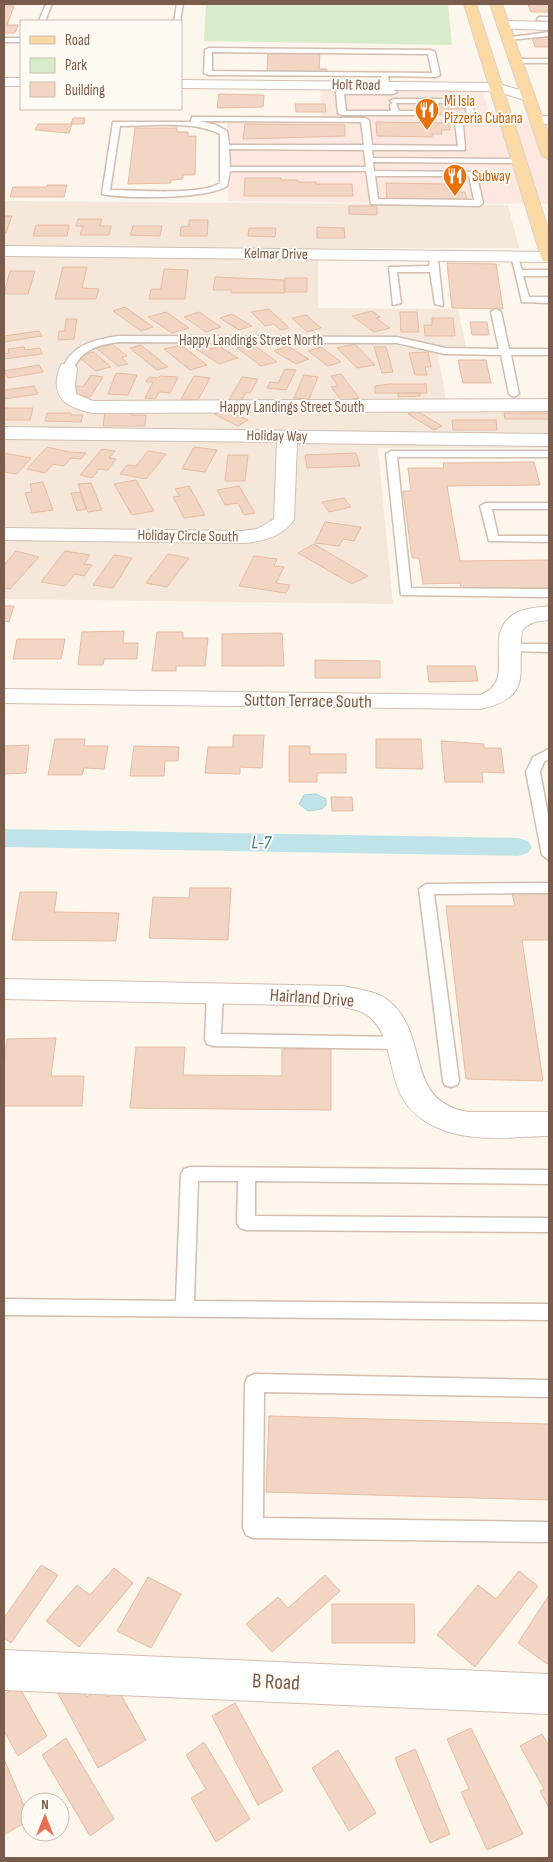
<svg xmlns="http://www.w3.org/2000/svg" width="553" height="1862" font-family="'Sofia Sans Condensed',sans-serif">
<style>
.residential{fill:#f5e8da}
.commercial{fill:#fde8e0}
.green{fill:#d8ecc9}
.water{fill:#bfe3e8;stroke:#a5d3da}
.lines{fill:none;stroke-linecap:round;stroke-linejoin:round}
.canal{fill:#bfe3e8;fill-rule:evenodd}
.building{fill:#f3d5c3;stroke:#e6bba3}
.lane-casing{stroke:#d1beb0;stroke-width:3}
.street-casing{stroke:#d1beb0;stroke-width:2}
.primary-casing{stroke:#dad1cd;stroke-width:2}
.lane{fill:#fff;fill-rule:evenodd}
.street{fill:#fff;fill-rule:evenodd}
.primary{fill:#fbd9a5;fill-rule:evenodd}
.labels{text-anchor:middle;dominant-baseline:central;stroke-width:4;stroke-linejoin:round;paint-order:stroke}
.far-street-label{font-size:15px;fill:#7a5c4d;stroke:#fffaf3}
.far-food-label{font-size:15px;fill:#c56008;stroke:#fffaf3;text-anchor:start}
.street-label{font-size:18px;fill:#7a5c4d;stroke:#fffaf3}
.water-label{font-size:19px;font-style:italic;fill:#437c86;stroke:#fffaf3}
.near-street-label{font-size:21px;fill:#7a5c4d;stroke:#fffaf3}
</style>
<rect width="100%" height="100%" fill="#fdf6ec"/>
<path class="residential" d="M4 201 508 205 519 248H318V308L458 309 466 347 438 354 446 399H549V448H378L393 604 4 599Z"/>
<path class="commercial" d="M320 87 482 88 491 121 549 122V204L228 201 227 117 322 118Z"/>
<path class="green" d="M206 4H448L452 45 204 41Z"/>
<path class="water" d="M316 794 326 799V805L322 809 308 811 299 804 304 795Z"/>
<g class="lines">
<path class="canal" d="M4 829 518 838 528 841 532 847 528 853 518 856 4 847Z"/>
</g>
<path class="building" d="M528 4H549V12H531Z
M4 6H14L7 25H18L15 33H4Z
M532 37H549V47H535Z
M268 51 320 52 319 69H327V72H267Z
M219 94 264 95 263 107 217 108Z
M464 103 465 109H448L449 115H430L428 104Z
M295 104H325L326 112H296Z
M73 118H85L84 124H71Z
M376 122 449 123 450 130H441L442 134H432V137L377 136Z
M38 124H72L69 133 35 130Z
M245 124 345 125V136L243 139Z
M135 128H177V132H188V136H196L195 175H183V179L171 180V183L128 184Z
M245 178H281V180H298V182H316V184H352L353 196H244Z
M386 183 445 184V188H455L456 192H465L467 200H387Z
M47 185H67L64 197H10L13 187H47Z
M349 206H377V215L349 214Z
M4 216H12L6 233H4Z
M78 219H102L100 226H111L109 235H80L83 226H76Z
M189 220H208L207 236H180L181 227 189 226Z
M36 225H69L67 236H33Z
M133 226H162L160 236 130 235Z
M317 227 344 228 345 238H317Z
M249 228H276L275 237 248 236Z
M447 263 496 264 503 309 452 308Z
M63 267H87L82 288 99 289 96 299H55Z
M164 269 188 270 185 299H149L151 289H161Z
M10 271H35L28 294H4Z
M215 277 284 280V293H231V290H213Z
M285 278H307V292H285Z
M125 307 153 327 141 331 113 311Z
M269 309 289 328 280 330 274 324 265 326 251 312Z
M372 311 380 317 376 318 390 328 374 332 352 316Z
M166 312 189 328 172 333 148 317Z
M199 312 221 327 206 332 184 317Z
M400 312H417L419 332H401Z
M232 314 252 326 239 330 220 318Z
M306 315 321 328 307 332 292 318Z
M432 318H453L455 336H425L424 325H432Z
M66 319H77L74 339 58 340 59 331H65Z
M470 322H487L489 335H472Z
M39 331 42 336 4 342V336Z
M112 344 127 356 122 358 128 364 118 366 96 348Z
M253 344 277 362 261 366 237 348Z
M355 344 375 365 357 368 337 348Z
M141 345 168 367 157 370 130 348Z
M181 345 207 365 190 370 164 349Z
M205 345 211 349 219 346 238 358 219 364 195 348Z
M287 346 309 359 296 364 274 351Z
M24 347 25 350 40 348 42 354 4 359V354L9 353 8 349Z
M321 347 341 362 328 366 308 351Z
M374 347H386L393 372 382 373Z
M94 352 111 367 95 371 78 356Z
M428 352 431 367H425L427 375H415L409 353Z
M458 360H486L491 383H463Z
M39 365 43 372 8 378 4 371Z
M285 369 296 370 286 390 267 388 270 382 278 383Z
M116 373 137 375 128 395 108 394Z
M341 374 359 398 342 401 331 387 338 386 331 376Z
M91 375 103 377 90 397 70 395 76 386 83 387Z
M304 375 318 377 309 399 294 398Z
M160 376 178 377 170 393 159 392 155 399 145 398 153 382H146L149 377 158 378Z
M194 376 210 378 198 400 181 399Z
M242 377 258 379 250 393 246 392 241 402 229 400Z
M389 384H426L427 393H375V386Z
M34 386 38 394 4 399V390Z
M398 393H420V396L398 397Z
M4 408H33L30 420H4Z
M223 409 248 420 238 426 214 414Z
M105 411H132L131 415H146L145 426H103Z
M417 411 442 426 434 430 408 414Z
M47 413H71V415H83L81 422 45 421Z
M504 413H549V419H505Z
M452 420H496L497 430H453Z
M47 447 69 452 86 453 81 459 71 458 64 466 53 464 45 473 27 469Z
M194 447 217 450 205 472 182 469Z
M102 449 115 451 109 458 116 459 108 470 99 469 92 478 80 475Z
M148 451 166 454 146 479 120 474 127 465 136 466Z
M4 453 31 458 17 474 4 472Z
M356 453 360 466 307 468 305 455Z
M228 455H248L245 481H225Z
M534 462 540 485 447 486 460 561 549 560V588L461 589 460 583 423 584 419 558H412L403 491H411L408 468H444L443 463Z
M136 480 154 511 132 515 114 484Z
M43 482 53 510 32 513 25 493 32 492 30 484Z
M91 483 102 510 88 512 78 484Z
M189 486 205 515 184 518 173 497 180 496 175 489Z
M239 486 255 513 244 515 238 503 225 505 217 490Z
M80 492 86 509 77 511 71 493Z
M344 498 351 507 329 512 322 502Z
M325 522 361 527 354 541 343 539 339 546 315 543Z
M314 544 368 576 352 584 298 553Z
M16 551 39 557 10 589 4 588V565Z
M65 551 90 555 84 564 92 565 84 576 75 574 65 586 41 582Z
M168 554 189 558 167 587 146 583Z
M114 555 132 558 113 588 93 585Z
M254 556 277 559 274 566 284 567 276 583 290 585 286 593 239 586Z
M4 606H14L9 622 4 621Z
M124 631 123 643H138L137 659H104L103 665H78L82 632Z
M157 632H183V638H208L205 666H176V671H152Z
M282 633 284 666H222V634Z
M17 639H65L61 659H13Z
M315 660 380 661V678H315Z
M427 666H475L478 681 429 682Z
M233 735H264L262 768 240 767V774L205 773 208 747H233Z
M55 739H85L84 746H108L104 769 84 768 82 775H48Z
M376 739H421L423 769 376 768Z
M441 741 484 744V748H501L504 773 482 772 483 782H445Z
M29 745 26 773 4 774V746Z
M134 746 179 747 178 761H165L164 776H130Z
M289 746H310V754H346V773H317V782H289Z
M331 797H352L353 811H332Z
M190 888H231L228 940 149 938 153 897 189 898Z
M20 892H57L54 912 119 913 116 941 12 940Z
M512 893H549V940H522L543 1081 466 1079 446 906H515Z
M56 1038 51 1076H84L82 1106H4V1064L7 1039Z
M136 1047H185L183 1075 282 1076V1049H331V1110L130 1108Z
M269 1416 549 1424V1500L266 1492Z
M41 1565 58 1575 11 1643 4 1638V1618Z
M114 1568 133 1583 79 1647 46 1621 77 1585 90 1595Z
M519 1571 538 1586 475 1667 437 1635 478 1585 496 1599Z
M325 1575 340 1591 272 1652 246 1624 278 1597 288 1608Z
M148 1577 181 1594 151 1648 117 1631Z
M549 1595V1661L547 1664 518 1643Z
M332 1604H414L415 1643H332Z
M76 1681 87 1697 102 1688 108 1697 119 1691 146 1740 98 1768 58 1693Z
M18 1685 47 1736 18 1756 4 1731V1695Z
M235 1703 283 1791 258 1805 212 1716Z
M471 1728 523 1834 487 1850 461 1792 469 1789 447 1739Z
M542 1734 549 1746V1808L540 1791 544 1789 520 1746Z
M66 1738 114 1819 90 1836 42 1755Z
M204 1742 250 1819 216 1842 191 1798 206 1789 186 1755Z
M415 1749 450 1834 430 1843 395 1758Z
M338 1750 376 1813 349 1831 312 1768Z
M4 1759 30 1820 5 1834 4 1832Z"/>
<g class="lines">
<defs>
<path id="lane" d="M46 4H52L45 21H39Z
M177 4H183L180 21H174Z
M539 17H549V21L537 20Z
M549 32V36L508 40 504 38Z
M4 38H21V42H4Z
M209 48 431 50 435 52 440 75 436 77 388 76 390 86 386 88 382 86 381 76 208 75 204 73 205 50ZM212 52 428 54 432 73 212 71Z
M516 59H549V63H513L512 61Z
M340 90H393L397 92 393 94H344L346 111H391L390 105 393 103 390 101 394 99H468L472 101 474 114 467 116 465 103H396L399 111H414L418 113 414 115H342L338 113 336 92Z
M192 117 365 118 369 120 372 145 458 146 455 124 459 122 463 124 465 150H372L373 158 519 159 523 161 519 163 373 162 374 171 476 172 483 203 479 206 371 204 366 171H230L227 186C208 199 126 199 102 194L113 122H191ZM199 121 361 122 364 145H229L227 131 216 125ZM120 126C149 126 194 120 220 134V183C201 196 135 190 110 190ZM229 149 364 150 366 167H230ZM375 176H469L474 200 378 199Z
M511 255H517L522 270H549V276H523L529 297H549V303L522 302Z
M430 258 438 260 443 306 435 304 430 272H397L401 303 393 305 389 267 429 266Z
M496 309 501 312 509 349H549V355H511L519 394 514 397 509 394 501 355 445 354 397 343 118 342C94 346 84 349 72 370L63 368C72 344 95 340 118 336L397 337 445 348 499 349 491 312Z
M391 451H549V457H397L411 588 549 589V597L401 595 386 454Z
M486 503H549V509H492L498 536H549V542L489 541 480 506Z
M509 644H549V652L505 651 503 648 505 645Z
M549 749V759L544 762 540 772 549 820V860L542 855 526 772 533 757Z
M549 883V893L434 894 459 1081 457 1085 451 1087 445 1085 443 1081 419 889 426 884Z
M215 987 220 989 223 993 221 1034 399 1037 405 1039 407 1043 405 1047 399 1049 213 1046 207 1044 205 1040 207 993 210 989Z
M190 1167 549 1170V1184L255 1181V1216L549 1218V1232L246 1230 240 1228 237 1223 238 1181H198L194 1301 549 1304V1320L4 1315V1299L176 1301 181 1174 184 1169Z
M255 1374 549 1380V1397L264 1392 263 1518 549 1522V1542L253 1538 246 1535 243 1528 245 1383 248 1377Z"/>
<path id="street" d="M503 21 549 22V30L498 28 497 25Z
M4 78H21V86H4Z
M181 80 496 83 533 94 535 97 528 101 495 91 181 88Z
M537 116H549V124L532 123 530 120 532 117Z
M4 246 549 252V262L4 256Z
M68 363 74 364 77 368 75 385 76 394 93 401 549 399V411L92 413C73 408 54 403 57 379 58 374 58 369 62 364Z
M4 427 549 434V446L297 443 294 520C282 537 262 542 242 543L4 540V528L242 531 257 529 274 519 277 442 4 439Z
M549 606V620C539 621 528 622 522 631 516 673 535 696 481 709L4 703V689L480 695C517 681 484 641 509 618 519 608 536 608 549 606Z
M4 979 342 986C357 989 377 991 389 1001 431 1036 403 1102 469 1112H549V1136C513 1137 470 1143 436 1127 376 1100 404 1042 367 1015 360 1010 350 1009 342 1006L4 999Z
M4 1650 549 1674V1714L4 1690Z"/>
<path id="primary" d="M464 4H476L549 232V262L543 261 541 257Z
M490 4H502L549 136V160L542 156Z"/>
</defs>
<use href="#lane" class="lane-casing"/>
<use href="#street" class="street-casing"/>
<use href="#primary" class="primary-casing"/>
<use href="#lane" class="lane"/>
<use href="#street" class="street"/>
<use href="#primary" class="primary"/>
</g>
<defs>
<symbol id="restaurant-pin" viewBox="-11 -11 22 30"><path d="M0 17L-7.5 6A9.5 9.5 0 1 1 7.5 6Z" fill="#e8710a" stroke="#fffaf3"/><path d="M-5-6h1v4h1v-4h1v4h1v-4h1v5L-1.5 .5V6h-2V.5L-5-1ZM5-6V6H3V1.5H1.5Q1.5-4 5-6Z" fill="#fff"/></symbol>
</defs>
<g fill-rule="evenodd">
<use href="#restaurant-pin" x="413" y="96" width="28" height="38"/>
<use href="#restaurant-pin" x="441" y="162" width="28" height="38"/>
</g>
<g class="labels">
<g class="far-street-label">
<text transform="translate(356 85) rotate(1)">Holt Road</text>
<text transform="translate(276 254) rotate(1)">Kelmar Drive</text>
<text x="251" y="340">Happy Landings Street North</text>
<text x="292" y="407">Happy Landings Street South</text>
<text transform="translate(277 436) rotate(1)">Holiday Way</text>
<text transform="translate(188 536) rotate(1)">Holiday Circle South</text>
</g>
<g class="far-food-label">
<text x="444" y="101">Mi Isla<tspan x="444" dy="17">Pizzeria Cubana</tspan></text>
<text x="472" y="176">Subway</text>
</g>
<g class="street-label">
<text transform="translate(308 701) rotate(1)">Sutton Terrace South</text>
<text transform="translate(312 998) rotate(4)">Hairland Drive</text>
</g>
<g class="water-label">
<text transform="translate(261 843) rotate(1)">L-7</text>
</g>
<g class="near-street-label">
<text transform="translate(276 1682) rotate(3)">B Road</text>
</g>
</g>
<rect width="553" height="1862" fill="none" stroke="#7a5c4d" stroke-width="10"/>
<rect x="20" y="20" width="162" height="90" fill="#fffaf3" stroke="#cabbb1"/>
<rect x="30" y="36" width="25" height="8" fill="#fbd9a5" stroke="#cabbb1"/>
<text x="65" y="45" font-size="15" fill="#7a5c4d">Road</text>
<rect x="30" y="58" width="25" height="15" fill="#d8ecc9" stroke="#cabbb1"/>
<text x="65" y="70" font-size="15" fill="#7a5c4d">Park</text>
<rect x="30" y="82" width="25" height="15" fill="#f3d5c3" stroke="#cabbb1"/>
<text x="65" y="95" font-size="15" fill="#7a5c4d">Building</text>
<g transform="translate(45 1817)"><circle r="24" fill="#fffaf3" stroke="#cabbb1"/>
<path d="M0-4L9 19L0 12L-9 19Z" fill="#e76f51"/>
<text y="-8" font-size="14" font-weight="bold" text-anchor="middle" fill="#7a5c4d">N</text>
</g>
</svg>
